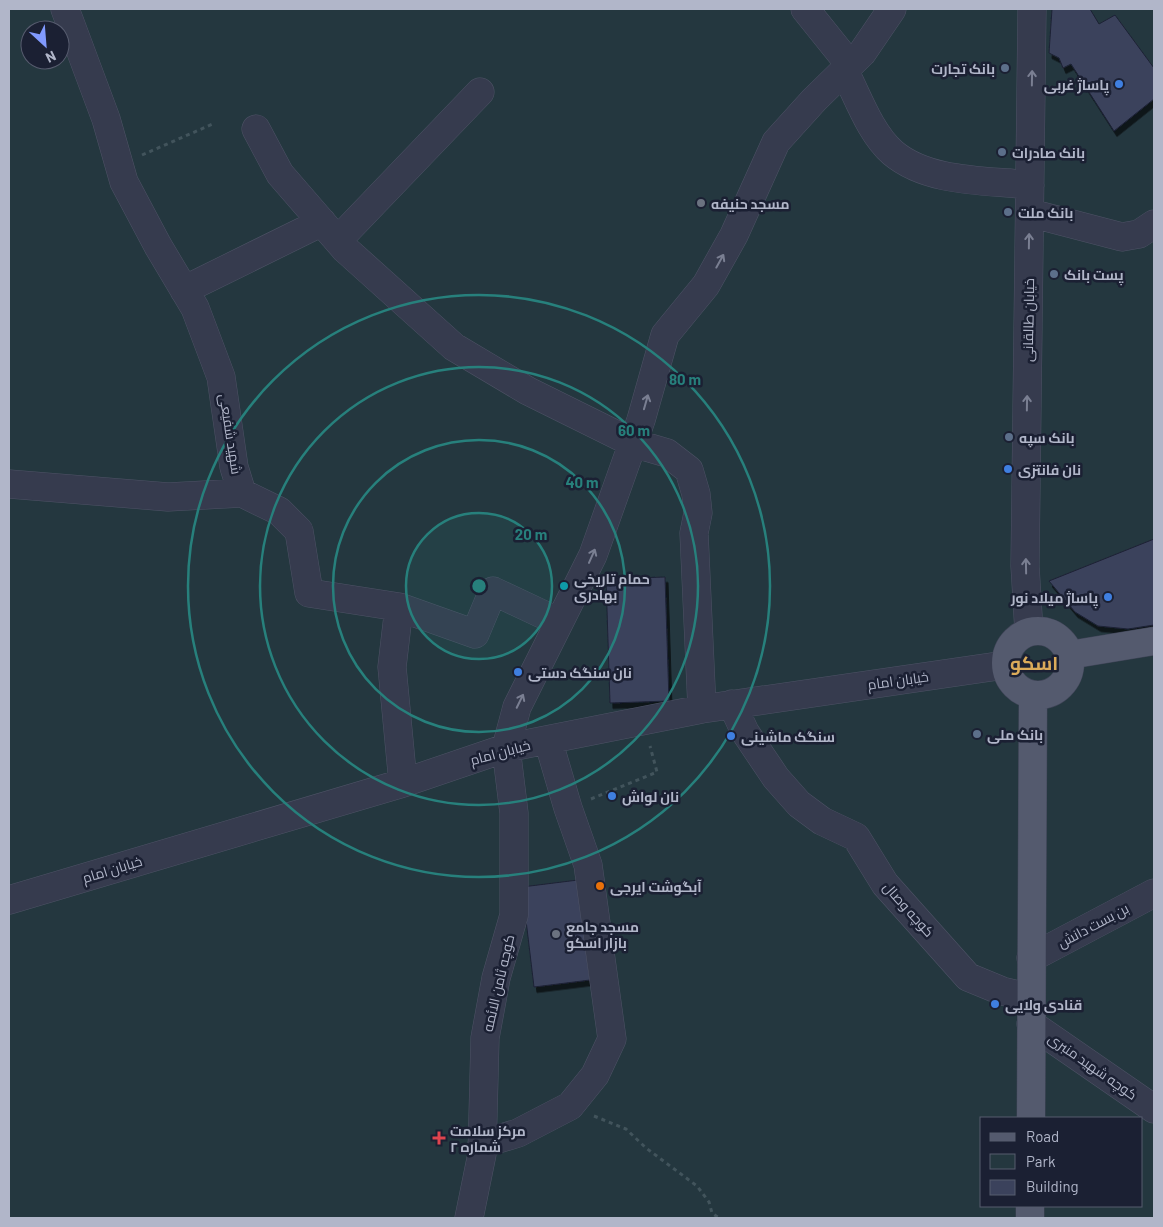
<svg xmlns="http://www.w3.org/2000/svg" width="1163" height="1227" font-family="Barlow,Cairo,sans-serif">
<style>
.green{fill:#24373f;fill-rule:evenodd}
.building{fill:#3b425c;stroke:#1d2235;filter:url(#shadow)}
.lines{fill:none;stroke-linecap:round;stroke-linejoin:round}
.minor-casing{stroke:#4e5366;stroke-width:29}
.major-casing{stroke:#3f4457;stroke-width:29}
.path{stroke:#42545c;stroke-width:3;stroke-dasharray:4 4;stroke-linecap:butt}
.minor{stroke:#363b4e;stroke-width:28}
.major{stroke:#545a6e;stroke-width:28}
.oneway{stroke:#7a7f92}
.ring{fill:none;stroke:#27807c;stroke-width:2.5}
.service-dot{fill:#5c6f8a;stroke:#1b2033;stroke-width:2}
.shop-dot{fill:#3f7fe0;stroke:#1b2033;stroke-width:2}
.worship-dot{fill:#6b7280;stroke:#1b2033;stroke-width:2}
.culture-dot{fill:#0f9aa8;stroke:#1b2033;stroke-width:2}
.food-dot{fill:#e8710a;stroke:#1b2033;stroke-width:2}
.health-dot{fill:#e0444e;stroke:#1b2033;stroke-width:2}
.labels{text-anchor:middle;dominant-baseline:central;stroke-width:5;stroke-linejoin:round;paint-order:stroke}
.poi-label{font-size:14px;font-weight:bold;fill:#b1b6c9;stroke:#1b2033;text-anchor:start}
.street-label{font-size:14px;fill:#b1b6c9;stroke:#1b2033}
.district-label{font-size:19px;font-weight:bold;fill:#dbab5a;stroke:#1b2033}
.centre{fill:#27807c;stroke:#1b2033;stroke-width:2.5}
.ring-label{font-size:15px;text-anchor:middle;font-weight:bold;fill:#27807c;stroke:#1b2033;stroke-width:5;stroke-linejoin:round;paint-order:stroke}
</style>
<defs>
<filter id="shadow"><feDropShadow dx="3" dy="5.5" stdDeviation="0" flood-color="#0009"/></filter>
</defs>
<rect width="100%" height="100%" fill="#22283e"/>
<path class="green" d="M9 9H1154V1218H9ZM30 30H60V60H30ZM982 1118H1142V1206H982Z"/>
<path class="building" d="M1052 9H1090L1099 24 1115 15 1154 68V99L1114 131 1071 64 1063 68 1059 58 1049 53Z
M1154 539V625L1128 629 1098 626 1075 612 1049 581Z
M665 577 669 701 610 703 606 579Z
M578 880 590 980 534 987 522 887Z"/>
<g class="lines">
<defs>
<path id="minor" d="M65 9 106 119 124 182 158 246 195 308 221 377 234 467 242 493 279 511 299 531 309 593 399 607 392 667 403 783
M805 9 850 65
M844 70C858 97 870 133 893 153 929 183 986 180 1030 185
M256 129 280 174 345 249 454 347 528 391 633 443 667 453 689 470 696 494 698 513 694 533 702 709
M1030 213 1122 237 1139 234 1154 224
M338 240 480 92
M184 290 322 222
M9 484 168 497 242 493
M399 607 475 634 493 591 559 622
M1029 632 1025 566 1032 9
M732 704 745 732 776 778 799 804 822 821 856 837 885 884 968 977 1002 991 1031 998
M9 900 403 783 506 748 702 709 1005 665
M1031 958 1154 893
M1031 1024 1154 1109
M482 1144 518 1133 570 1106 595 1075 612 1039 588 865 568 808 548 740
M469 1218 482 1154 485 1038 496 978 514 915V813L506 748 517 707 593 555 641 420 665 335 706 285 734 235 776 142 814 100 862 53 892 9"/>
<path id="major" d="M1006 663a32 32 0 1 1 64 0a32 32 0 1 1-64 0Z
M1069 655 1154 641
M1031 1118 1033 695
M1030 1218V1206"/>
</defs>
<use href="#minor" class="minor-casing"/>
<use href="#major" class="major-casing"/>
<path class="path" d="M142 155 215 123
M591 799 657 772 650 746
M594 1116 626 1129 646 1148 697 1186 709 1202 712 1213 719 1218"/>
<use href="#minor" class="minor"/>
<use href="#major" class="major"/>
</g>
<defs><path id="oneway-shaft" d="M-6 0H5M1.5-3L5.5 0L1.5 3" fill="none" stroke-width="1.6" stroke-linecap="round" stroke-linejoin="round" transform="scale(1.25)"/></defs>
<g class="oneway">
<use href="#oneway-shaft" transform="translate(1032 78) rotate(-89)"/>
<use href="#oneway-shaft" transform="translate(1029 241) rotate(-89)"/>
<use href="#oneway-shaft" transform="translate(720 261) rotate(-61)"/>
<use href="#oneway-shaft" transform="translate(646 402) rotate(-74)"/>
<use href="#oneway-shaft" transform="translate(1027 403) rotate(-89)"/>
<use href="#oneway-shaft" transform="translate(592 556) rotate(-66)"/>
<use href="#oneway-shaft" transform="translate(1026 566) rotate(-91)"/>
<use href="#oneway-shaft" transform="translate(520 701) rotate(-64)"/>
</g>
<circle cx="479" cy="586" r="73" fill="#27807c" fill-opacity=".12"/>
<g class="ring">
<circle cx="479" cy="586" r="73"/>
<circle cx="479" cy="586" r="146"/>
<circle cx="479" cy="586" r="219"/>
<circle cx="479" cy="586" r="291"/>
</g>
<g class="service-dot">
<circle cx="1005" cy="68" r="5"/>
<circle cx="1002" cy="152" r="5"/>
<circle cx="1008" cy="212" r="5"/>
<circle cx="1054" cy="274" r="5"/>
<circle cx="1009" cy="437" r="5"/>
<circle cx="977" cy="734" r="5"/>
</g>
<g class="shop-dot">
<circle cx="1119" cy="84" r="5"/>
<circle cx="1008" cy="469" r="5"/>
<circle cx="1108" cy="597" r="5"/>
<circle cx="518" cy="672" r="5"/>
<circle cx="731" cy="736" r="5"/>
<circle cx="612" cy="796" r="5"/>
<circle cx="995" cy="1004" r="5"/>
</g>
<g class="worship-dot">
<circle cx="701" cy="203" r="5"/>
<circle cx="556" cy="934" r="5"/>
</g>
<circle class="culture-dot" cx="564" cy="586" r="5"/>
<circle class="food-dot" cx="600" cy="886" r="5"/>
<path class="health-dot" d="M436.5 1130.5h5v5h5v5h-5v5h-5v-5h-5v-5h5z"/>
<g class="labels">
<g class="poi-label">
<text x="995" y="68" text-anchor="end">بانک تجارت</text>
<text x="1109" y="84" text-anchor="end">پاساژ غربی</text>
<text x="1012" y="152">بانک صادرات</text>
<text x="711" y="203">مسجد حنیفه</text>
<text x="1018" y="212">بانک ملت</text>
<text x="1064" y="274">پست بانک</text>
<text x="1019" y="437">بانک سپه</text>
<text x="1018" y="469">نان فانتزی</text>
<text x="574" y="578">حمام تاریخی<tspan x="574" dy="16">بهادری</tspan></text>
<text x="1098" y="597" text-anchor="end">پاساژ میلاد نور</text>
<text x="528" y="672">نان سنگک دستی</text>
<text x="987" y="734">بانک ملی</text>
<text x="741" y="736">سنگک ماشینی</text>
<text x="622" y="796">نان لواش</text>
<text x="610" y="886">آبگوشت ایرجی</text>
<text x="566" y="926">مسجد جامع<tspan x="566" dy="16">بازار اسکو</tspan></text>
<text x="1005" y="1004">قنادی ولایی</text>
<text x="450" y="1130">مرکز سلامت<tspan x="450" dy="16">شماره ۲</tspan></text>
</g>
<g class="street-label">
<text transform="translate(1028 320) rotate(-89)">خیابان طالقانی</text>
<text transform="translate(231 434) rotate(81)">شهید شفیعی</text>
<text transform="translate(898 680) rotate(-8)">خیابان امام</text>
<text transform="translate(500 752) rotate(-15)">خیابان امام</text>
<text transform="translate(112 869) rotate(-17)">خیابان امام</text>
<text transform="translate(909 909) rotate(48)">کوچه وصال</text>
<text transform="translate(1093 925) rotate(-28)">بن بست دانش</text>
<text transform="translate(498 983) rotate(-77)">کوچه ثامن الائمه</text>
<text transform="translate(1093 1066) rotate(35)">کوچه شهید منبری</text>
</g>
<g class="district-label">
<text x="1034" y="662">اسکو</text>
</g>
</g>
<circle cx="479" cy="586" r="8" class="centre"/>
<g class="ring-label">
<text x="685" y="385">80 m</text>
<text x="634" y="436">60 m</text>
<text x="582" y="488">40 m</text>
<text x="531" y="540">20 m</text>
</g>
<rect width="1163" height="1227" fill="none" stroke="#b1b6c9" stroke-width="20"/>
<rect x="980" y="1117" width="162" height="90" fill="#1b2033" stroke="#575c6f"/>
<rect x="990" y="1133" width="25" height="8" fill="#545a6e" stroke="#575c6f"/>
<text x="1026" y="1142" font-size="15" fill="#b1b6c9">Road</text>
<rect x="990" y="1154" width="25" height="15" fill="#24373f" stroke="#575c6f"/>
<text x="1026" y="1167" font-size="15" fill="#b1b6c9">Park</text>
<rect x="990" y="1180" width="25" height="15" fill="#3b425c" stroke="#575c6f"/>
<text x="1026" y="1192" font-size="15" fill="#b1b6c9">Building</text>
<g transform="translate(45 45) rotate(154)"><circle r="24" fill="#1b2033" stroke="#575c6f"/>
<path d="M0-4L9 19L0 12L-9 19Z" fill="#819afe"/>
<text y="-8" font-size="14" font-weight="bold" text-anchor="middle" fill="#b1b6c9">N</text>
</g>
</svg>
